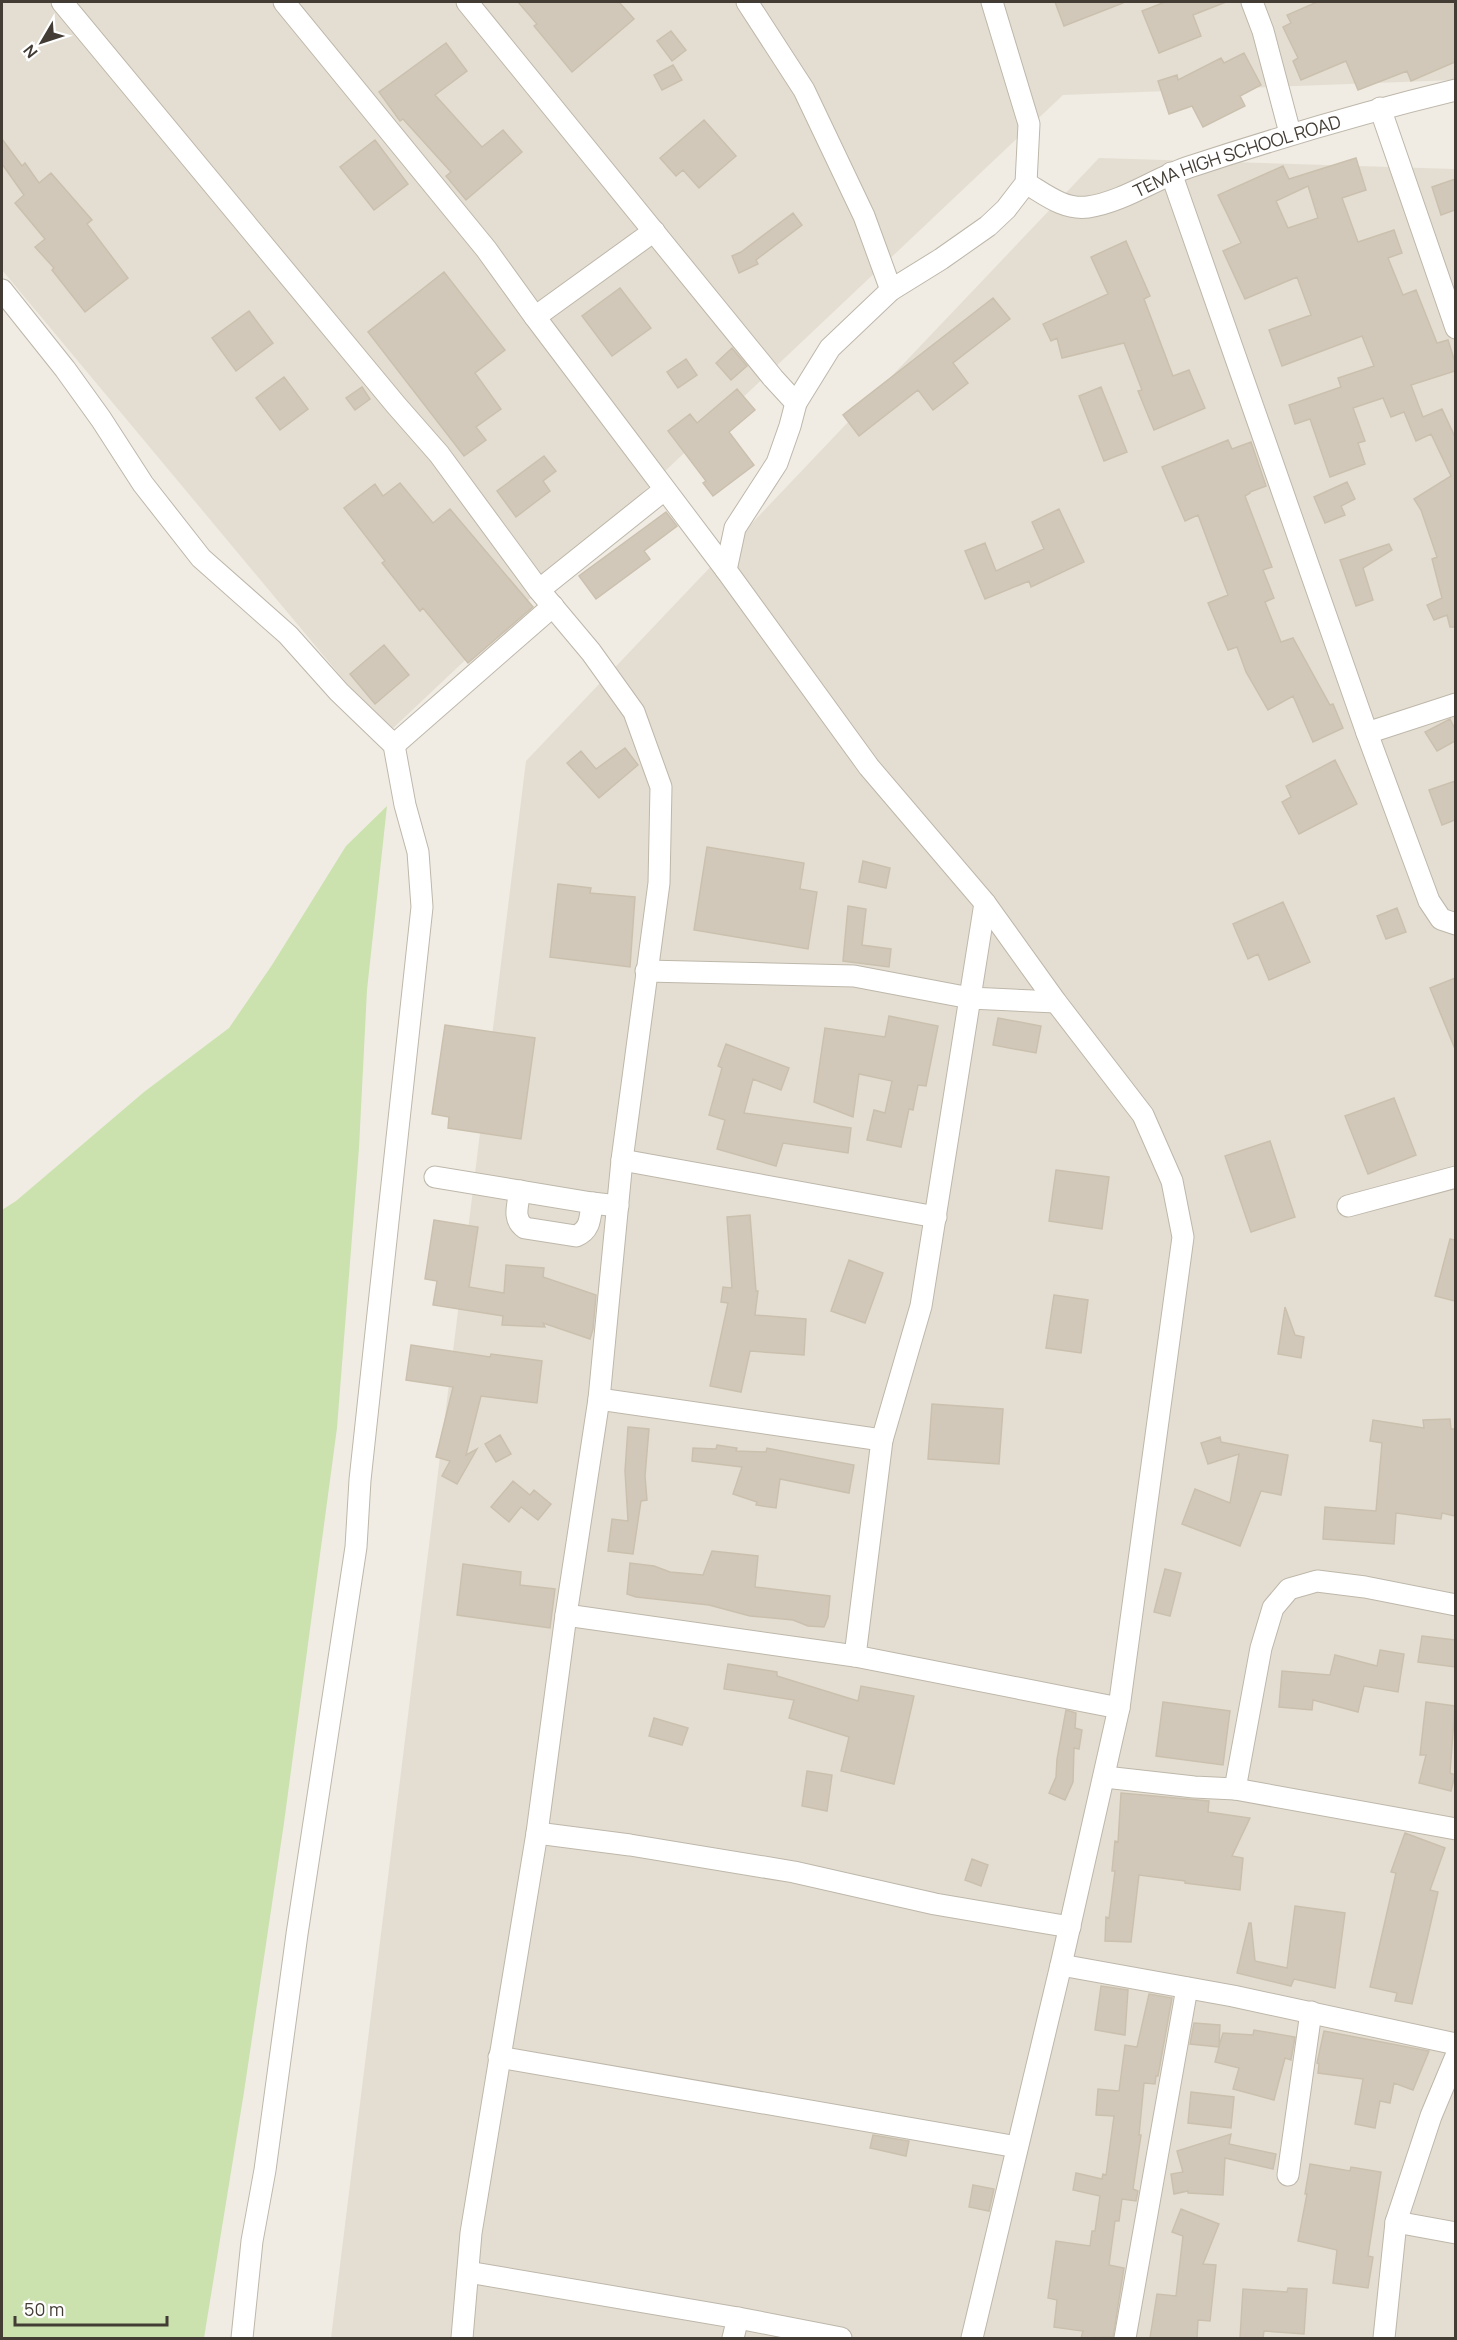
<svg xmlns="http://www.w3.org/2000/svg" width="1457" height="2340" font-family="Manrope,sans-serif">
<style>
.residential{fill:#e4ded2}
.green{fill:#cbe2af}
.building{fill:#d1c8ba;stroke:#cbc0ae;stroke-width:1.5;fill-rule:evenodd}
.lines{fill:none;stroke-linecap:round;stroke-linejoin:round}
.minor-casing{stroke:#beb7aa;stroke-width:23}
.minor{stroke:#fff;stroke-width:21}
.labels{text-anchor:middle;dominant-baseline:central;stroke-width:5;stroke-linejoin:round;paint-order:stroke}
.street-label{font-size:18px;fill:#423c34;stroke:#fff}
</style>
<rect width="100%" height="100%" fill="#f0ece4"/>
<path class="residential" d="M2 2H1455V80L1063 95 388 733 2 270Z
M1099 158 1455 169V2338H331L526 761Z"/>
<path class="green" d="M387 806 367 990 359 1148 337 1428 284 1823 244 2092 204 2338H2V1210L16 1201 144 1092 229 1028 272 965 346 846Z"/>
<path class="building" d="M518 2H619L634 19 572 72 534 26 537 24Z
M1055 2H1123V3L1064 26Z
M1165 2H1226L1193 15 1201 36 1159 53 1142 11Z
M1317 2H1455V62L1411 81 1407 71 1358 90 1346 61 1301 80 1293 61 1298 58 1283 27 1291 23 1287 15Z
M671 31 686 50 672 61 657 41Z
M446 43 467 71 435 95 482 147 503 130 522 152 466 200 446 176 451 172 403 119 400 121 379 92Z
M1244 53 1261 85 1240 96 1245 106 1203 127 1192 106 1169 114 1158 81 1177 75 1178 80 1221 58 1224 63Z
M673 65 682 80 662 90 654 75Z
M704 120 736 156 699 188 683 170 676 176 660 158Z
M2 139 22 166 25 163 39 183 51 173 92 220 87 224 128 278 85 312 52 270 54 268 35 247 45 239 15 203 24 195 2 164Z
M375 140 408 184 374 210 340 167Z
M1356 158 1366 190 1342 198 1358 242 1394 230 1402 253 1388 258 1403 295 1416 290 1437 343 1448 340 1455 362V371L1411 385 1423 417 1442 409 1455 437V627H1450L1447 615 1434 620 1427 605 1442 598 1432 559 1437 557 1421 510 1414 499 1451 476 1431 434 1416 441 1404 412 1391 417 1383 398 1353 408 1365 441 1358 443 1365 464 1330 477 1310 419 1295 424 1289 405 1341 387 1338 378 1374 366 1362 336 1282 366 1269 330 1311 315 1297 277 1245 299 1223 251 1241 243 1218 195 1283 166 1289 179ZM1308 186 1318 218 1288 228 1276 201Z
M1455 179V210L1441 215 1432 187Z
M793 213 802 225 756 260 758 264 739 273 732 256 741 252Z
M1126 241 1150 296 1144 299 1173 376 1189 370 1205 408 1154 430 1138 391 1142 390 1124 343 1062 358 1057 338 1051 341 1043 324 1108 294 1091 257Z
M444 272 505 350 475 373 501 409 476 427 486 440 464 456 368 332Z
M620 288 651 328 612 356 582 316Z
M993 298 1010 319 953 363 968 383 933 410 918 390 859 436 843 415Z
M249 311 273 343 236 371 212 338Z
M732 348 747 366 731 380 716 363Z
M686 359 697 375 678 388 667 372Z
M284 377 308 409 280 430 256 398Z
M362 387 370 399 355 410 346 398Z
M1101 387 1127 452 1104 461 1079 396Z
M737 389 755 410 729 432 754 465 713 496 703 483 706 481 668 431 690 414 697 423Z
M1228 440 1232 449 1251 442 1266 486 1250 492V493L1245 496 1272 567 1263 570 1274 598 1265 602 1281 642 1293 638 1330 705 1333 704 1343 728 1313 742 1293 696 1268 710 1246 672 1237 647 1228 650 1208 603 1228 595 1198 515 1185 521 1162 467Z
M544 456 556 471 543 481 550 491 516 517 497 491Z
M1347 482 1355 499 1341 506 1345 515 1325 523 1314 497Z
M400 483 433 523 450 509 533 607 468 663 423 608 420 611 382 563 385 561 344 508 375 484 383 496Z
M1059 509 1084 562 1031 587 1029 581 985 599 965 551 985 543 996 571 1044 549 1032 522Z
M666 512 677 526 644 551 650 559 596 599 579 576Z
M1389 544 1392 550 1363 568 1373 600 1356 606 1340 560Z
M384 645 409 675 375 704 350 674Z
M1450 719 1455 729V741L1437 751 1425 732Z
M625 748 638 765 599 798 567 763 581 751 596 769Z
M1335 760 1357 804 1299 834 1282 802 1291 797 1286 786Z
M1455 781V820L1442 825 1429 790Z
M707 847 804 863 800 889 817 892 808 949 694 930Z
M863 861 890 868 886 888 859 882Z
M558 884 591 888 590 893 635 897 630 967 550 957Z
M1283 902 1310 962 1269 980 1258 954 1248 959 1233 924Z
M848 906 866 909 862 945 891 949 889 967 843 961Z
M1397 908 1406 932 1386 939 1377 916Z
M1455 978V1049L1430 988Z
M889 1016 938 1026 926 1086 918 1085 913 1110 909 1109 901 1147 867 1140 874 1110 885 1113 892 1081 859 1074 853 1117 814 1102 825 1028 885 1037Z
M998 1018 1041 1026 1036 1053 993 1045Z
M445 1025 535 1038 521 1139 448 1128 449 1117 432 1114Z
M726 1044 789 1068 781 1090 753 1079 744 1113 851 1128 848 1153 783 1143 776 1166 717 1149 725 1120 709 1115 722 1068 718 1066Z
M1394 1098 1416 1155 1368 1174 1345 1116Z
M1270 1141 1295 1217 1251 1232 1225 1156Z
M1056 1170 1109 1177 1102 1229 1049 1221Z
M750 1215 756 1291H758L755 1315 806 1319 804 1355 750 1351 741 1392 710 1386 728 1303 721 1302 723 1287 732 1288 727 1217Z
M434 1220 478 1227 469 1287 504 1293 506 1265 544 1268 543 1277 596 1295 593 1329 590 1339 543 1323 545 1327 502 1325 503 1316 433 1305 437 1281 425 1279Z
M1450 1239 1455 1240V1301L1435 1296Z
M849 1260 883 1273 865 1323 831 1311Z
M1054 1295 1088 1300 1081 1353 1046 1348Z
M1285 1307 1295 1335 1304 1337 1301 1358 1278 1354Z
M411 1345 490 1357 491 1354 542 1361 537 1403 481 1396 466 1455 477 1449 457 1484 442 1476 450 1461 436 1457 453 1387 406 1380Z
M932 1404 1003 1409 999 1464 928 1459Z
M1450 1419 1451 1429H1455V1516L1442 1513 1441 1519 1396 1513 1394 1544 1323 1539 1325 1507 1376 1511 1382 1443 1370 1441 1373 1420 1424 1428 1423 1420Z
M628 1427 649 1429 645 1476 647 1500 641 1501 633 1554 608 1551 612 1519 628 1521 625 1471Z
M500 1435 511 1454 496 1462 485 1444Z
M1220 1437 1221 1442 1288 1455 1281 1495 1261 1491 1240 1546 1182 1524 1195 1489 1230 1503 1239 1454 1208 1464 1201 1443Z
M717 1445 737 1448 736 1451 766 1452 767 1448 854 1465 849 1493 780 1479 776 1508 756 1505 757 1502 733 1494 742 1467 692 1461 693 1448 716 1449Z
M513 1481 530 1495 534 1490 551 1504 538 1520 521 1507 509 1522 491 1507Z
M712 1551 758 1556 755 1587 830 1596 828 1617 824 1627 808 1626 793 1620 750 1616 709 1605 636 1597 627 1594 630 1563 654 1566 670 1572 703 1575Z
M463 1564 521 1572 520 1585 555 1589 550 1628 457 1615Z
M1165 1569 1181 1573 1170 1616 1154 1612Z
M1422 1636 1455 1640V1667L1418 1662Z
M1380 1650 1404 1654 1398 1692 1364 1686 1358 1712 1313 1700 1312 1710 1279 1707 1282 1671 1330 1675 1335 1655 1377 1666Z
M728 1664 777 1672V1676L858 1701 861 1686 914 1696 894 1784 841 1771 849 1737 789 1718 794 1700 724 1689Z
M1163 1702 1230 1711 1223 1765 1156 1756Z
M1426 1702 1455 1706 1450 1773 1455 1775 1451 1791 1419 1783 1426 1755H1420Z
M1066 1710 1076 1713 1075 1728 1082 1730 1079 1749 1074 1748 1073 1782 1065 1800 1049 1793 1056 1777 1057 1759Z
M654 1718 688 1728 682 1745 649 1736Z
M807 1771 832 1775 827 1811 802 1806Z
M1121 1793 1209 1801 1208 1812 1250 1818 1232 1856 1243 1858 1240 1890 1185 1883V1881L1139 1875 1131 1942 1105 1941 1106 1917 1109 1918 1115 1871H1112L1115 1841 1118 1842Z
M1405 1833 1445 1848 1430 1890 1438 1892 1412 2004 1395 2001 1397 1993 1370 1987 1396 1873 1391 1872Z
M972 1859 988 1865 981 1886 965 1880Z
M1295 1906 1345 1913 1335 1988 1294 1979 1291 1986 1237 1973 1249 1923H1251L1255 1961 1287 1968Z
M1101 1986 1128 1990 1125 2035 1095 2030Z
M1149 1994 1172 1998 1158 2076H1156L1155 2084 1144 2083 1139 2135H1141L1133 2189 1138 2191 1136 2201 1122 2199 1119 2221H1115L1109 2265 1124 2268 1113 2337 1081 2338 1083 2331 1054 2327 1057 2300 1048 2298 1056 2241 1090 2246 1092 2231H1095L1100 2196 1073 2190 1076 2173 1102 2179 1103 2174 1106 2175 1114 2116 1096 2115 1098 2089 1119 2091 1125 2045 1137 2047Z
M1194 2023 1220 2025 1219 2046 1223 2033 1253 2035 1254 2030 1295 2037 1291 2060 1285 2058 1274 2100 1233 2089 1239 2068 1215 2062 1219 2047 1190 2044Z
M1324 2031 1429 2051 1413 2090 1394 2083 1390 2103 1380 2101 1375 2128 1355 2124 1363 2079 1318 2073 1319 2064 1317 2063Z
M1191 2092 1234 2097 1231 2128 1188 2123Z
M1231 2134 1229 2144 1276 2154 1273 2169 1225 2158 1223 2195 1188 2193V2191L1174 2194 1171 2174 1183 2172 1177 2151Z
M873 2135 909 2141 906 2156 870 2148Z
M1310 2164 1350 2171 1351 2167 1381 2172 1368 2256 1373 2257 1368 2288 1333 2283 1337 2250 1298 2241 1307 2194H1305Z
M973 2185 994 2189 989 2211 969 2207Z
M1181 2209 1219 2224 1203 2264 1216 2265 1210 2321 1198 2320 1197 2338H1150L1157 2294 1176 2296 1183 2236 1172 2232Z
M1288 2288 1307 2289 1304 2334 1264 2331 1263 2338H1240L1243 2289 1287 2292Z"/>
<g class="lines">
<defs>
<g id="minor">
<path d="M62 2 396 405 439 454 539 590 591 652 634 712 661 787 659 883 622 1160 599 1399 566 1615 537 1833 471 2233 462 2338"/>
<path d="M284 2 486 249 535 317 726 570 869 767 985 903 1056 1002 1143 1115 1172 1181 1183 1237 1119 1708 1061 1965 972 2338"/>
<path d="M467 2 773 378 796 403"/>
<path d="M747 2 804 90 864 216 891 290"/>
<path d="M1252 2 1263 31 1290 133"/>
<path d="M1380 108 1456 328"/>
<path d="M1171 173 1367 733 1429 901 1441 919 1456 924"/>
<path id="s1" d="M1026 183C1046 195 1064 210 1088 207 1123 202 1156 178 1189 167 1277 138 1365 112 1456 90"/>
<path d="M2 290 65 369 101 419 143 484 201 558 288 635 339 692 394 745 405 805 418 852 422 907 360 1480 356 1547 297 1934 265 2170 252 2241 242 2338"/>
<path d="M535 317 654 231"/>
<path d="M726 570 735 528 777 463 790 426 796 403 830 348 891 290 941 259 988 226 1006 209 1026 183 1029 124 992 2"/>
<path d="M539 590 664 490"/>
<path d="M1367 733 1456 704"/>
<path d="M394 745 553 606"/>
<path d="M646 971 854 976 970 998 1056 1002"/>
<path d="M622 1160 936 1217"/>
<path d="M435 1177 592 1203 618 1206"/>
<path d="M520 1191C518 1205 512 1219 525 1228L576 1236C591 1230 590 1217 592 1203"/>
<path d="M1348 1206 1456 1177"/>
<path d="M599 1399 882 1440"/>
<path d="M566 1615 855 1656 1119 1708"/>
<path d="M855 1656 882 1440 921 1306 985 903"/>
<path d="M1105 1777 1194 1787 1235 1789 1456 1829"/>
<path d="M1235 1789 1261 1648 1273 1608 1289 1589 1317 1581 1365 1587 1456 1605"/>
<path d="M537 1833 630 1845 794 1872 935 1904 1070 1927"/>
<path d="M1061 1965 1233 1996 1456 2044"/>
<path d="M499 2057 1017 2147"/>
<path d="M1288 2175 1311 2012"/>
<path d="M1396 2222 1456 2233"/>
<path d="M468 2272 738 2318 841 2338"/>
<path d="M733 2338 738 2318"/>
<path d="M1125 2338 1187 1988"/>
<path d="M1384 2338 1396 2222 1431 2116 1456 2056"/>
</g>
</defs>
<use href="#minor" class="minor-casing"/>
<use href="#minor" class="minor"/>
</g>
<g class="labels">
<g class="street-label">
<text stroke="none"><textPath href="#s1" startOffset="226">TEMA HIGH SCHOOL ROAD</textPath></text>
</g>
</g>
<rect width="1457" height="2340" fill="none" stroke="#423c34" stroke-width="6"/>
<g transform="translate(42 42) rotate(231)" stroke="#ffffff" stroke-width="4.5" paint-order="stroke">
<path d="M0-4.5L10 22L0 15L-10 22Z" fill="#423c34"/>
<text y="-9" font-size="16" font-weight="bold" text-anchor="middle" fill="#423c34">N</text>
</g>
<path d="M15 2316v9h152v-9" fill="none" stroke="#423c34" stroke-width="3"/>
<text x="24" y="2316" font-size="18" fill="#423c34" stroke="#ffffff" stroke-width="4.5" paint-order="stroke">50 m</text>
</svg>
